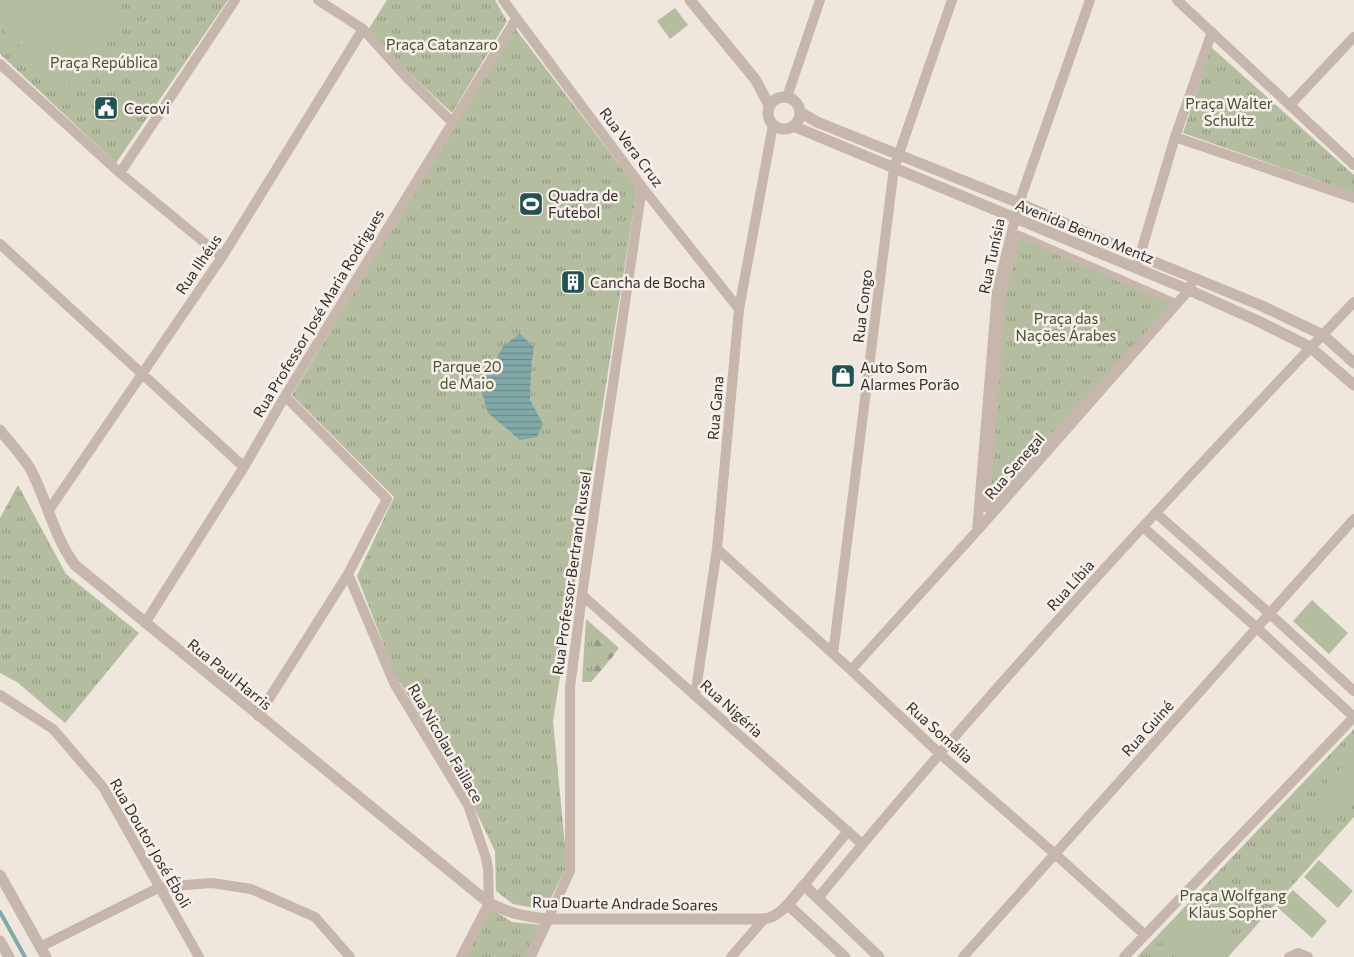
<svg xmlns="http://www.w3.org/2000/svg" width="1354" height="957" font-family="Commissioner,sans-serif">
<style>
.grass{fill:url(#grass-tufts)}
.forest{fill:url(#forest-firs)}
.pitch{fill:#b5bda0}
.water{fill:url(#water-rules)}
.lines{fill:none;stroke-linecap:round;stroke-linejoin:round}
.stream{stroke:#81a9a8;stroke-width:4}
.pedestrian{stroke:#c6b6ac;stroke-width:7}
.minor{stroke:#c6b6ac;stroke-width:10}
.tertiary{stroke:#c6b6ac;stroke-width:11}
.labels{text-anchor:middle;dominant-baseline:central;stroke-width:5;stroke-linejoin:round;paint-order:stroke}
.park-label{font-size:15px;fill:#475030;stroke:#f7f0ea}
.poi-label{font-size:15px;fill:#352c2a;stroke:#f7f0ea;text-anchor:start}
.street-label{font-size:15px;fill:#352c2a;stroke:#f7f0ea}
</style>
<defs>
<pattern id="grass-tufts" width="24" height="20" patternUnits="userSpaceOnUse" patternTransform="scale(1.25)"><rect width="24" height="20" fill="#b5bda0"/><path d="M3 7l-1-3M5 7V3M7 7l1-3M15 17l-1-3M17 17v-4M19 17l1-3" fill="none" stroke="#949a83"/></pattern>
<pattern id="forest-firs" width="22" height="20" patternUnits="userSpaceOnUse" patternTransform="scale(1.25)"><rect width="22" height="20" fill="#b5bda0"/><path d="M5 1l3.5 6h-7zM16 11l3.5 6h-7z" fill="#949a83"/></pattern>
<pattern id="water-rules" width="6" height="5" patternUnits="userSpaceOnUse" patternTransform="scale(1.25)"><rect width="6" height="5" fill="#81a9a8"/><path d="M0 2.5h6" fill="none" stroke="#6a8a89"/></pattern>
</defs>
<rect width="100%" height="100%" fill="#efe6de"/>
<path class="grass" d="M0 0H228L116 163 0 54Z
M387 0H495L507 21 452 113 412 76 368 30Z
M514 27 637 188 553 721 567 866 545 910 513 904 496 891 495 851 468 795 395 674 357 576 394 497 292 395Z
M1211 47 1354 175V193L1183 133Z
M1018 234 1177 303 986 509 1003 291Z
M18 485 66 574 139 633 65 723 17 682 0 673V518Z
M586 619 619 648 591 682H582Z
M1354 729V817L1228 957H1137Z
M490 908 512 922 543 925 527 957H466Z"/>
<path class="forest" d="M594 636 614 655 591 682Z"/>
<path class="pitch" d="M0 0H101L125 22 65 87 0 28Z
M675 8 688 25 670 39 657 21Z
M1228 76 1263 112 1245 130 1210 94Z
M528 175 558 214 534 233 504 194Z
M1312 600 1348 633 1329 654 1293 621Z
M1354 754V796L1325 827 1304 808Z
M1319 860 1353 891 1338 908 1304 877Z
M1293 890 1327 921 1312 938 1277 907Z
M1198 902 1234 937 1215 957H1199L1191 949 1182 957H1176L1160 942Z"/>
<path class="water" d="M520 334 534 347 531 367 530 400 543 424 537 437 520 440 488 413 480 387 504 345Z"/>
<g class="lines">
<path class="stream" d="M0 912 25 957"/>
<path class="pedestrian" d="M1018 234 1177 303 986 509 1003 291Z"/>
<path class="minor" d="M318 0 363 29 407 78 452 122
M503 0 642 187 739 309
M1177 0 1354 165
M0 64 120 173 222 257
M787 97 820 0
M1290 105 1354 37
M1175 137 1354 198
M120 173 235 0
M0 244 244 467
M1138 262 1175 137 1212 32
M49 510 222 257 363 29
M1156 513 1270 614 1354 691
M1143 527 1257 628 1354 717
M977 531 997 291 1019 203 1090 0
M717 549 851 670 939 753 1055 854 1145 935
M348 574 395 685 468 805 486 858 488 869 489 903 461 957
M582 595 862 844
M145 623 244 467 285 396 516 19
M833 654 894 168 952 0
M851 670 977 531 1189 290 1194 278
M0 695 53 729 103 787 199 957
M695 696 717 549 739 309 773 125
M258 716 348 574 387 499 285 396
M804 885 848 831
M818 898C988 691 1170 495 1354 302
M548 919 570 871V687L582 595 642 187
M40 947 160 887 212 883 251 889 315 917 350 957
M731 957 764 919
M963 957 1354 519
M1124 957 1354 717
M1289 957 1298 953 1308 957"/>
<path class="tertiary" d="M690 0 755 79 769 105
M768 113a16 16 0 1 1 32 0a16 16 0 1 1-32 0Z
M800 112 817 122 1019 203 1140 256 1260 305 1323 335 1354 363
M793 126 1189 290 1258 321 1310 347 1354 385
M0 430C10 443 23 456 31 470 47 501 54 537 75 565L489 903C512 914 522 916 548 919H764C781 917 794 897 804 885L879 957
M0 875 46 957
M788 905 845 957
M0 941 9 957
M530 957 548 919"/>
</g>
<defs>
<symbol id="civic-square" viewBox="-11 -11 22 22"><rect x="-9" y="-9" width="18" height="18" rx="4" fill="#245151" stroke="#f7f0ea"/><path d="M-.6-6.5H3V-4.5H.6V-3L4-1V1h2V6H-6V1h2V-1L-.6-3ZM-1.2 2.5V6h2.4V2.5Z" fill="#fff"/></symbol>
<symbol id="stadium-square" viewBox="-11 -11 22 22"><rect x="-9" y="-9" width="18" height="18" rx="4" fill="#245151" stroke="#f7f0ea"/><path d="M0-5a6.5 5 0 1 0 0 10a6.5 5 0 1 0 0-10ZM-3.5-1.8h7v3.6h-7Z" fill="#fff"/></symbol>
<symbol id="building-square" viewBox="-11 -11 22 22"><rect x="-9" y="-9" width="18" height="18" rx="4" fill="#245151" stroke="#f7f0ea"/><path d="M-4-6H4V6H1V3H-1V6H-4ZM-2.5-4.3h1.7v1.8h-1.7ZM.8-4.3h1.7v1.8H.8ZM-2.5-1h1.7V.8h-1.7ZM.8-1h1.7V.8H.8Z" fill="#fff"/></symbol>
<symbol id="shop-square" viewBox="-11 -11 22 22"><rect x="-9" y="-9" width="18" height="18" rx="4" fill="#245151" stroke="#f7f0ea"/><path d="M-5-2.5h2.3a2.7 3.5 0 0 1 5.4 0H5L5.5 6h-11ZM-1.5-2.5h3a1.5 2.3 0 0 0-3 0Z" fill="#fff"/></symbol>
</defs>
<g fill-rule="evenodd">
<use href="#civic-square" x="92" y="94" width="28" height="28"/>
<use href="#stadium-square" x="517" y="190" width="28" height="28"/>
<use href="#building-square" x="559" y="268" width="28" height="28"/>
<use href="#shop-square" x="829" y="362" width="28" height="28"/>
</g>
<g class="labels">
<g class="park-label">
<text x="442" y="44">Praça Catanzaro</text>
<text x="104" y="62">Praça República</text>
<text x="1229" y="103">Praça Walter<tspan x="1229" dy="17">Schultz</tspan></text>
<text x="1066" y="318">Praça das<tspan x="1066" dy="17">Nações Árabes</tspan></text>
<text x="467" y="366">Parque 20<tspan x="467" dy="17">de Maio</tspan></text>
<text x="1233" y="895">Praça Wolfgang<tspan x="1233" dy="17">Klaus Sopher</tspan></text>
</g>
<g class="poi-label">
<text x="124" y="108">Cecovi</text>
<text x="548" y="195">Quadra de<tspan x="548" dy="17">Futebol</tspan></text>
<text x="590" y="282">Cancha de Bocha</text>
<text x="860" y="367">Auto Som<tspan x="860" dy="17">Alarmes Porão</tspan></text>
</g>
<g class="street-label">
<text transform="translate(632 147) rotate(53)">Rua Vera Cruz</text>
<text transform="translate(1085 231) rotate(22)">Avenida Benno Mentz</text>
<text transform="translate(991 256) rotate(-78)">Rua Tunísia</text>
<text transform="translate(198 264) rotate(-56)">Rua Ilhéus</text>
<text transform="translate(862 306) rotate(-83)">Rua Congo</text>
<text transform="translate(318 313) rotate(-59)">Rua Professor José Maria Rodrigues</text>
<text transform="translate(715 408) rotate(-85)">Rua Gana</text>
<text transform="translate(1014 466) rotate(-49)">Rua Senegal</text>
<text transform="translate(571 573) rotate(-82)">Rua Professor Bertrand Russel</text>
<text transform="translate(1070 585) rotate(-48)">Rua Líbia</text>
<text transform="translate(230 674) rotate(39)">Rua Paul Harris</text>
<text transform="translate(732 708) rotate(42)">Rua Nigéria</text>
<text transform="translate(1147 728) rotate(-48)">Rua Guiné</text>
<text transform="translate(940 732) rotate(42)">Rua Somália</text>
<text transform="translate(446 743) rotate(60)">Rua Nicolau Faillace</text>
<text transform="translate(151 843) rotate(60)">Rua Doutor José Éboli</text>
<text transform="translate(625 903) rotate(1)">Rua Duarte Andrade Soares</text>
</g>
</g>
</svg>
